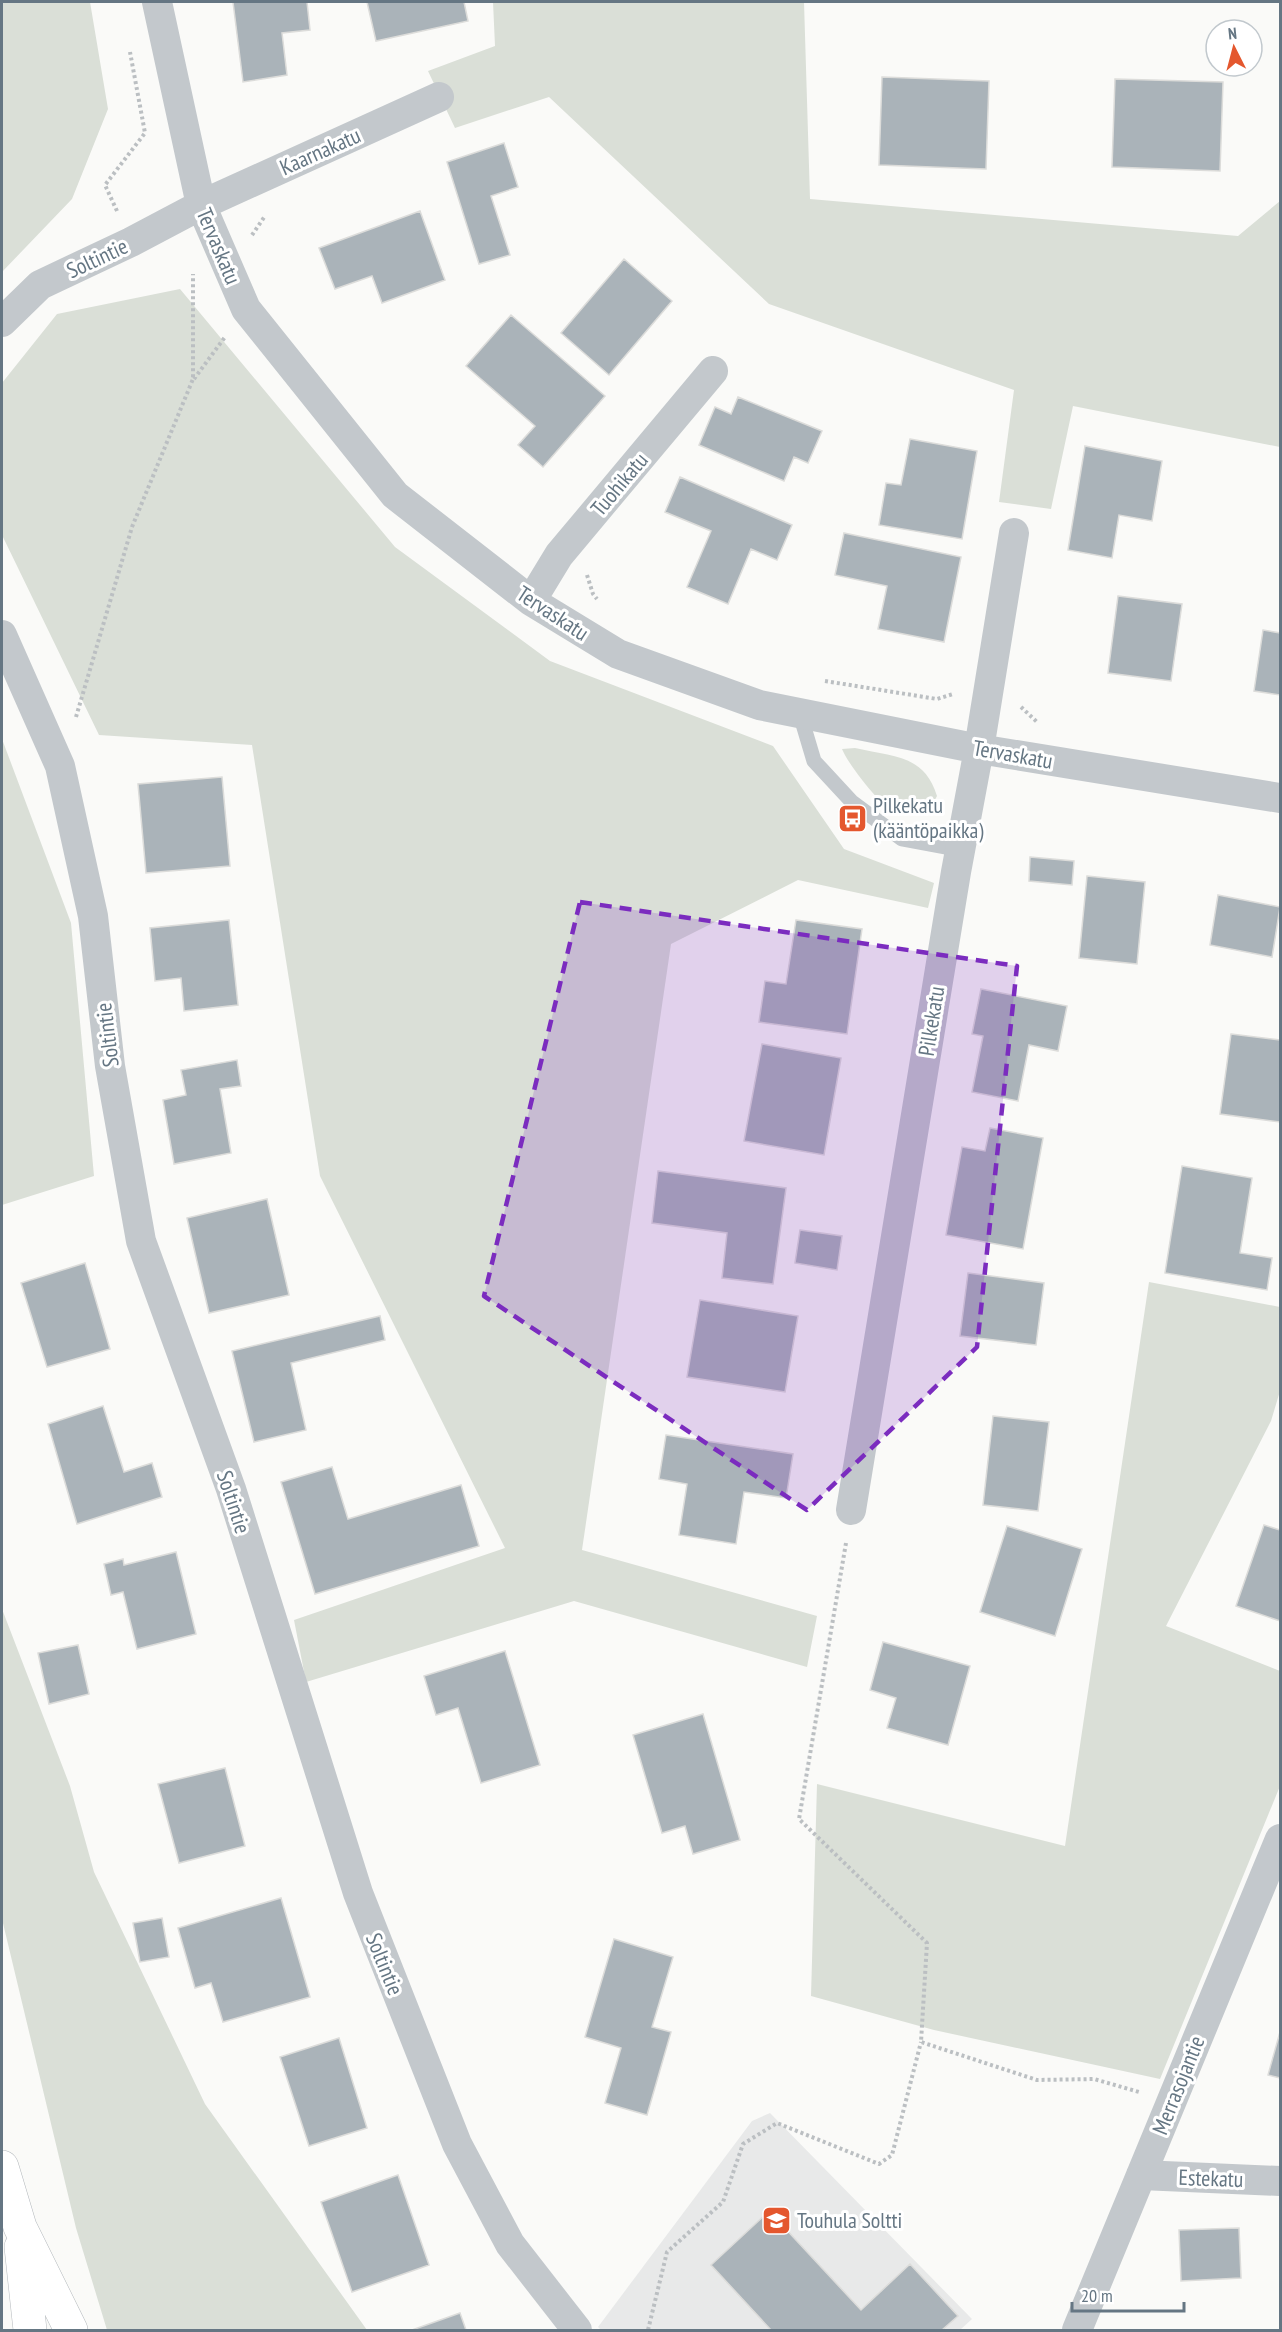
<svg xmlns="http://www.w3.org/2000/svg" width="1282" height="2332" font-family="'PT Sans Narrow',sans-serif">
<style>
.built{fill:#e8e9e9}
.green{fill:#dadfd7}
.building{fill:#aab3b9;stroke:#dcdcda;stroke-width:1.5}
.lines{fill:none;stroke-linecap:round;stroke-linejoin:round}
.highway-casing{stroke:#b4b9bd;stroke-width:34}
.path{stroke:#bbbfc2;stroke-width:4;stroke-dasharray:3 3;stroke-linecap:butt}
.lane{stroke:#c3c8cc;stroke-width:15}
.street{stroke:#c3c8cc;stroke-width:30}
.highway{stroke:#fff;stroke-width:33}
.marked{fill:#7b2cbf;fill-opacity:0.2;stroke:#7b2cbf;stroke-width:4.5;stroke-dasharray:12 8;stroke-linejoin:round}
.labels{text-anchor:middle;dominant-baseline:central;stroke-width:6;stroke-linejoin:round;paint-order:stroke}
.street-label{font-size:22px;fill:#657683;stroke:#fff}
.poi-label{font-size:22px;fill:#657683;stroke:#fff;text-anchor:start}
</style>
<rect width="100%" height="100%" fill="#fafaf8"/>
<path class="built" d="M770 2113 972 2319 960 2330H601L598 2327 752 2121Z"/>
<path class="green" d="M2 2H90L108 109 72 199 2 272Z
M493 2H804L810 199 1238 236 1280 201V447L1073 406 1051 509 999 502 1014 390 769 304 549 97 455 128 428 71 495 46Z
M180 289 395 547 550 661 773 746 844 849 934 883 928 908 798 880 671 944 582 1550 817 1616 807 1667 574 1601 306 1682 294 1620 505 1548 320 1176 252 745 99 735 2 535V383L57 314Z
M2 739 71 923 94 1176 2 1205Z
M855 748C893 757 924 754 937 796L930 809C918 813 905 817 893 811 879 804 848 764 842 749Z
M1149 1282 1280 1307V1391L1271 1421 1166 1626 1280 1671V1786L1160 2079 934 2030 811 1996 817 1784 1065 1846Z
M2 1609 70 1786 94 1872 205 2104 367 2330H107L76 2228 2 1919Z"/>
<path class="building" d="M233 2H307L310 30 282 33 287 75 243 82Z
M367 2H464L468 21 376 41Z
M882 77 989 81 986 169 879 165Z
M1115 79 1223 82 1220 171 1112 167Z
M504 143 518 187 491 196 510 255 479 264 447 162Z
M420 211 445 280 382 303 372 276 335 289 319 248Z
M624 259 672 301 609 375 561 333Z
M511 315 605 396 543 467 518 445 535 426 466 366Z
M738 397 822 431 808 463 794 457 784 481 699 445 715 407 731 414Z
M910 439 977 451 962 539 879 525 886 483 901 485Z
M1085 446 1162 461 1152 521 1119 515 1112 558 1068 550Z
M680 477 792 525 777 560 751 549 728 604 687 587 711 531 665 512Z
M844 533 961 557 944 642 878 629 887 586 835 575Z
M1118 596 1182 604 1171 681 1108 673Z
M1263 630 1280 633V695L1254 691Z
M222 777 230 866 146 873 138 784Z
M1030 857 1074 861 1072 885 1029 881Z
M1087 876 1145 882 1137 964 1079 958Z
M1218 895 1280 907 1272 957 1210 945Z
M229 920 238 1005 184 1011 181 978 155 981 150 928Z
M796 920 862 929 847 1034 759 1022 765 981 786 984Z
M981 989 1067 1006 1058 1051 1029 1045 1018 1101 972 1092 983 1036 972 1034Z
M1231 1034 1280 1040V1122L1220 1114Z
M762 1044 841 1058 824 1155 744 1141Z
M237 1060 241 1086 220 1089 231 1153 174 1164 163 1100 186 1095 181 1070Z
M990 1128 1043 1138 1023 1249 946 1235 962 1147 985 1151Z
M1182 1166 1252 1178 1240 1253 1272 1258 1267 1290 1165 1273Z
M658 1171 786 1188 773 1284 722 1278 727 1233 652 1223Z
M267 1199 289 1295 209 1313 187 1218Z
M800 1230 842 1236 837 1270 795 1263Z
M85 1263 110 1349 47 1367 21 1283Z
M968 1273 1044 1283 1036 1345 960 1336Z
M700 1300 798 1316 785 1392 687 1377Z
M380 1316 385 1340 291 1363 306 1430 254 1442 232 1351Z
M103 1406 124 1472 152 1463 162 1497 77 1524 48 1424Z
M993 1416 1049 1422 1038 1511 983 1505Z
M666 1435 793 1454 786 1498 744 1492 736 1544 679 1535 687 1484 659 1479Z
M332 1467 348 1519 461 1485 479 1546 315 1594 281 1482Z
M1264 1525 1280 1530V1621L1236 1606Z
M1007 1526 1082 1549 1055 1636 980 1612Z
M176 1552 196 1634 137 1649 123 1592 111 1595 104 1564 123 1559 124 1565Z
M883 1642 970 1666 948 1745 887 1728 896 1698 870 1690Z
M78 1645 89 1694 49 1704 38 1653Z
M505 1651 540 1765 481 1783 458 1708 436 1715 424 1676Z
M703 1714 740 1840 693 1854 685 1826 662 1833 633 1735Z
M225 1768 245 1846 179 1863 158 1784Z
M281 1898 310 1997 223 2022 211 1983 195 1988 178 1928Z
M162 1918 169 1957 140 1962 133 1923Z
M614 1939 673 1957 652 2027 671 2032 647 2115 605 2103 621 2048 585 2037Z
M1280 2032V2078L1268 2075Z
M339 2038 367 2128 309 2146 280 2057Z
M398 2175 429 2265 352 2292 321 2202Z
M769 2211 861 2310 910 2264 958 2316 942 2330H771L711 2265Z
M1239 2228 1241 2278 1181 2281 1179 2230Z
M460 2313 466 2330H412Z"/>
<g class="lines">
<defs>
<path id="highway" d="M2 2167 20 2227 71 2330
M21 2247 30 2330"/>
</defs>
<use href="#highway" class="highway-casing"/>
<path class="path" d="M117 211 105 185 145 133 130 52
M252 235 265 216
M194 379 225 337
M587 575 593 594 597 599
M825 681 937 699 953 694
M1021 707 1037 722
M76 717 132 527 193 379V274
M846 1543 799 1819 927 1943 921 2042 1037 2080 1094 2079 1139 2092
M648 2330 667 2252 723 2202 743 2144 777 2123 879 2164 892 2155 921 2042"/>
<path class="lane" d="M800 714 814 761 852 802 902 839 961 850"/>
<path class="street" d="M157 2 201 205 246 309 395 495 531 601 618 654 759 705 979 749 1280 798
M2 322 40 285 131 242 201 205 439 97
M531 601 559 555 713 371
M2 635 60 766 93 916 110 1066 141 1241 231 1489 358 1893 457 2144 510 2244 577 2330
M851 1510 956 872 979 749 1014 533
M1141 2175 1280 2181
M1077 2330 1280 1839"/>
<use href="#highway" class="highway"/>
</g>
<path class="marked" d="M580 902 1017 966 977 1347 807 1510 484 1296Z"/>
<defs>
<symbol id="bus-square" viewBox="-11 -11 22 22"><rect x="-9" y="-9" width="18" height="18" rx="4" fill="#e4572e" stroke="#fff"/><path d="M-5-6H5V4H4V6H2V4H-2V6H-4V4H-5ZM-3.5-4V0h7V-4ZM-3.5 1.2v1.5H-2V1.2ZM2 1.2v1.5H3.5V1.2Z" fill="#fff"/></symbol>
<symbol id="school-square" viewBox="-11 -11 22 22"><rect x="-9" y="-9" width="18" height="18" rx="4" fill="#e4572e" stroke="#fff"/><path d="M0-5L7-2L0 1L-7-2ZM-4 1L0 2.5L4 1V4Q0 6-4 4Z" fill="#fff"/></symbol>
</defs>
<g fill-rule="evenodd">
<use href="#bus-square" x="836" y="802" width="33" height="33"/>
<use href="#school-square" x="760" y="2204" width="33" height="33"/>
</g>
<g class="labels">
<g class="street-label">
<text transform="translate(320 151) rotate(-24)">Kaarnakatu</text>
<text transform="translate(219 246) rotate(67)">Tervaskatu</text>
<text transform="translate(97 258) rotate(-25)">Soltintie</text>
<text transform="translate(619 484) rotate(-50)">Tuohikatu</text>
<text transform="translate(553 613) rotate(33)">Tervaskatu</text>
<text transform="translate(1013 754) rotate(10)">Tervaskatu</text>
<text transform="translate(931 1021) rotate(-81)">Pilkekatu</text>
<text transform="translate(107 1035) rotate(-97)">Soltintie</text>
<text transform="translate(234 1502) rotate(72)">Soltintie</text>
<text transform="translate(385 1964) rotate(68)">Soltintie</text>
<text transform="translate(1178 2085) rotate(-68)">Merrasojantie</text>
<text transform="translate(1211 2178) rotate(2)">Estekatu</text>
</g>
<g class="poi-label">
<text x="873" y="805">Pilkekatu<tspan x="873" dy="25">(kääntöpaikka)</tspan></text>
<text x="797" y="2220">Touhula Soltti</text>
</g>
</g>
<rect width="1282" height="2332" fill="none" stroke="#657683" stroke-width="6"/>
<g transform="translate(1234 48) rotate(354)"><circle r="28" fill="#ffffff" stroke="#c1c8cd" stroke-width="1.5"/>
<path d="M0-4.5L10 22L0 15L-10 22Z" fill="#e4572e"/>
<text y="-9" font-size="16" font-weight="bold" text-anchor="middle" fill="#657683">N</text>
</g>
<path d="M1072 2302v9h112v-9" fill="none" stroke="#657683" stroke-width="3"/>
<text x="1081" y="2302" font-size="18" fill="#657683" stroke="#ffffff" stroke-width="4.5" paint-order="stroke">20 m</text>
</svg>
